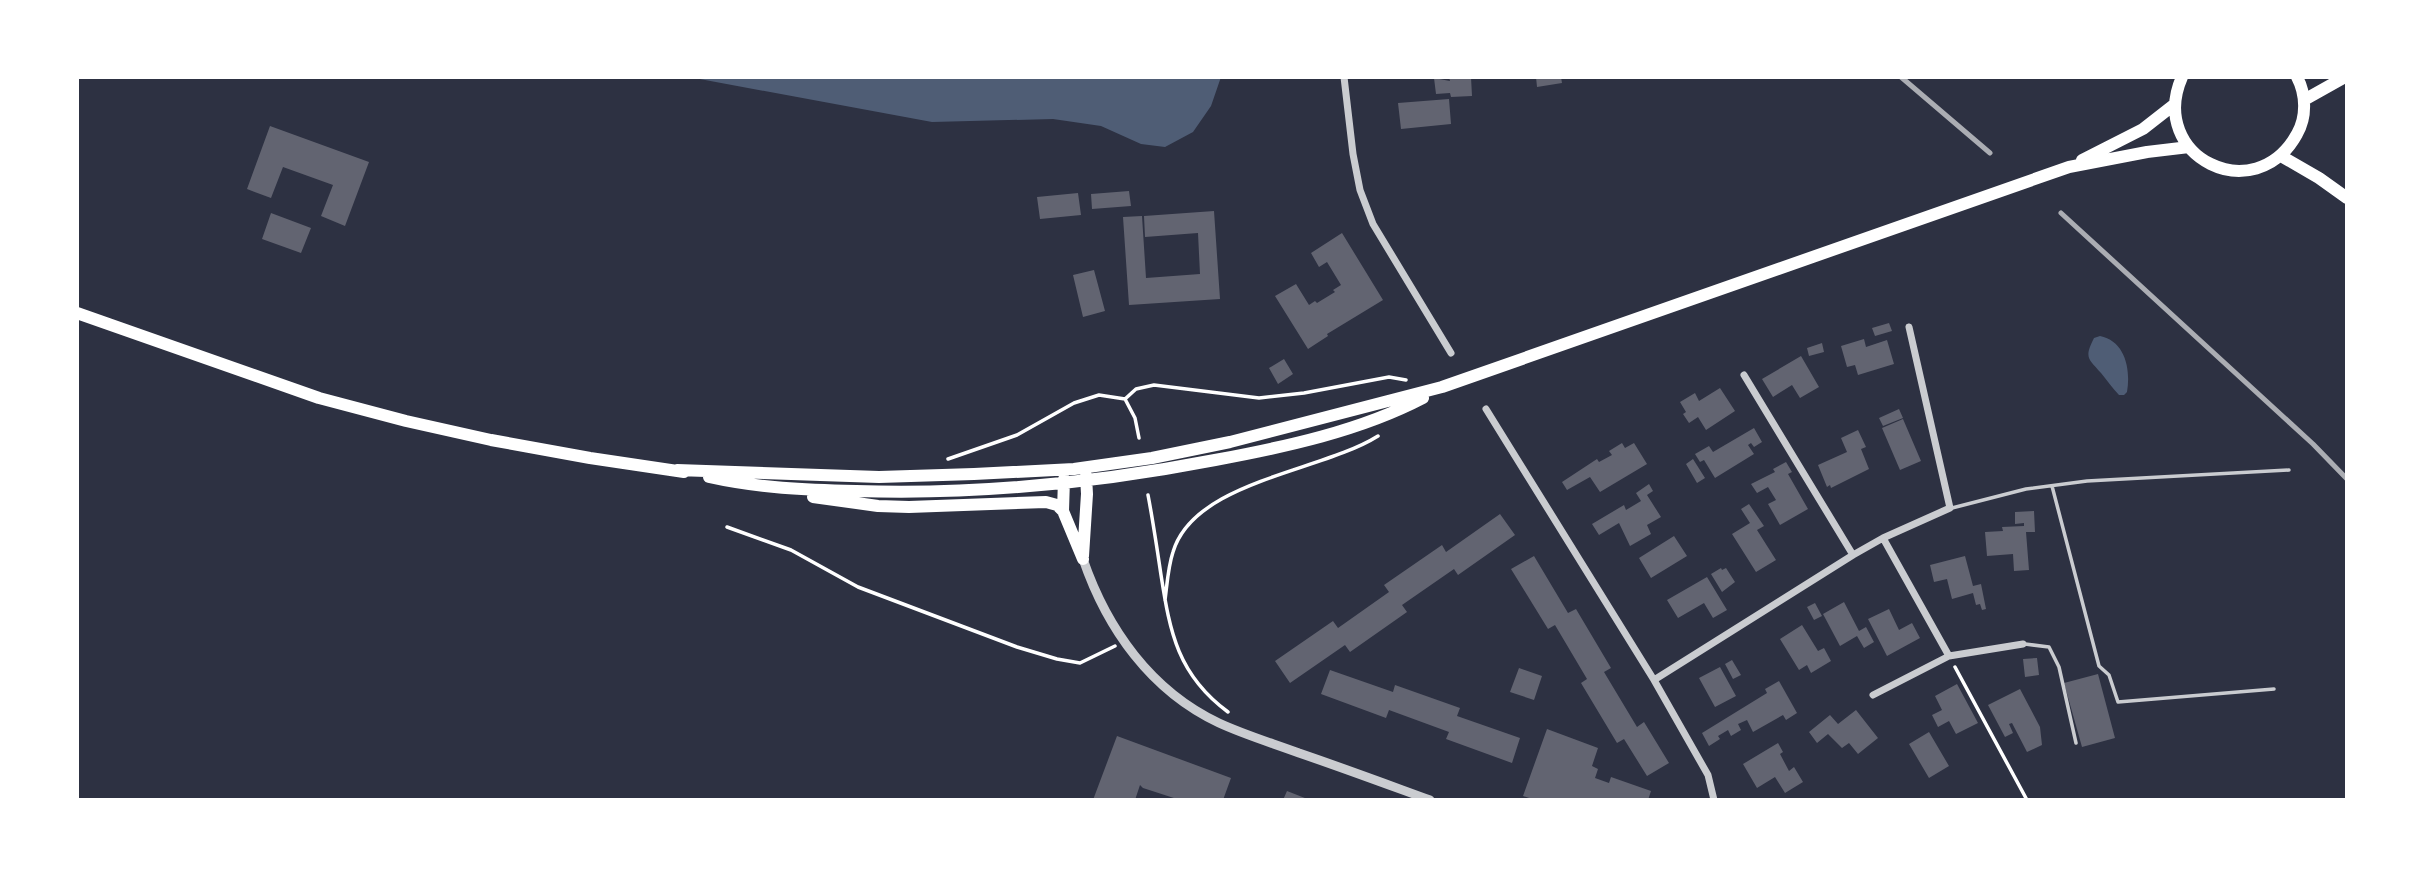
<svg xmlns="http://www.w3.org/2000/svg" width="2424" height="877" font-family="'Roboto Condensed',sans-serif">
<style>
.water{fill:#4f5d75}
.building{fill:#626471}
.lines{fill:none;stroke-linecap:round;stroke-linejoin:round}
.path{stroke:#fff;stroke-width:3.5}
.service{stroke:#caccd0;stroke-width:3.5}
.minor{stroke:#caccd0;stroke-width:7}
.tertiary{stroke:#caccd0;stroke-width:9}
.primary{stroke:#fff;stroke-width:12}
.rail{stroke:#abadb3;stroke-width:5}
</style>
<rect width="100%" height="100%" fill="#2d3142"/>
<path class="water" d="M689 77H1221L1211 106 1193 132 1165 147 1141 144 1101 126 1053 119 932 122Z
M2100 336C2125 341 2131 369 2127 392L2124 395H2119C2112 388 2107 380 2101 373 2088 358 2084 358 2094 338Z"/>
<path class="building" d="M1449 77H1471L1472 96 1451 97 1450 93 1436 94 1434 78 1450 81Z
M1536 77H1561L1562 83 1537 87Z
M1449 99 1451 124 1401 129 1398 103Z
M270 126 369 162 345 226 321 216 333 185 283 167 271 198 247 189Z
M1129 191 1131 206 1092 209 1091 194Z
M1078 193 1081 215 1040 219 1037 197Z
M1214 211 1220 299 1129 305 1123 217 1142 216 1146 278 1200 274 1198 233 1145 237 1144 216Z
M271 213 311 228 301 253 262 239Z
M1342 233 1383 300 1327 334 1328 336 1308 349 1275 296 1296 284 1309 305 1315 301 1317 303 1335 292 1333 290 1341 285 1327 262 1319 267 1311 253Z
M1094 270 1105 311 1083 317 1073 275Z
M1889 323 1892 331 1875 336 1872 328Z
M1864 339 1866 347 1887 340 1894 364 1858 375 1855 365 1847 367 1841 346Z
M1822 343 1824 352 1809 356 1807 348Z
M1801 356 1819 387 1800 398 1792 385 1773 397 1762 379Z
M1284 359 1293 374 1278 384 1269 368Z
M1720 388 1735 411 1706 430 1698 417 1689 423 1683 414 1686 412 1680 402 1695 393 1699 401Z
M1899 409 1903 418 1883 426 1879 418Z
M1903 419 1921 461 1900 470 1882 428Z
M1754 428 1762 442 1754 447 1751 443 1748 445 1754 454 1715 478 1704 460 1700 462 1695 454 1709 446 1713 452Z
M1858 430 1866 447 1861 449 1869 469 1831 488 1830 485 1827 487 1818 465 1847 452 1841 438Z
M1622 443 1625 448 1634 443 1647 464 1600 492 1590 477 1567 490 1562 482 1597 459 1599 462 1612 455 1609 451Z
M1693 459 1705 478 1697 483 1686 464Z
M1786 462 1792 472 1788 474 1808 509 1780 525 1768 504 1776 500 1768 487 1757 493 1751 484 1775 472 1773 469Z
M1649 484 1653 491 1647 495 1661 517 1647 525 1651 534 1630 546 1619 523 1599 535 1592 524 1624 505 1626 510 1641 501 1636 493Z
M1749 504 1764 526 1757 530 1776 560 1756 572 1732 534 1750 523 1741 509Z
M2034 511 2035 532H2026L2029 570 2014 571 2013 554 1987 556 1985 532 2003 531 2002 527 2024 526V523L2015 524V512Z
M1500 514 1515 535 1458 575 1454 569 1402 605 1407 612 1350 652 1345 645 1290 683 1275 661 1333 621 1338 628 1389 592 1384 585 1442 545 1446 552Z
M1674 536 1687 556 1651 578 1639 558Z
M1534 556 1568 613 1576 609 1611 668 1604 672 1637 727 1644 722 1669 763 1647 776 1624 739 1617 743 1581 683 1587 679 1555 625 1548 629 1511 569Z
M1965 556 1973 586 1981 584 1986 609 1982 610 1980 604 1976 605 1973 593 1952 599 1947 579 1934 582 1930 565Z
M1721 568 1722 570 1726 568 1735 582 1722 592 1711 574Z
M1707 577 1727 610 1713 618 1704 603 1678 618 1667 600Z
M1844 602 1859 631 1866 627 1874 642 1864 648 1857 636 1840 646 1823 614Z
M1815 603 1822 616 1814 620 1807 607Z
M1889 609 1899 630 1912 623 1920 638 1887 656 1868 619Z
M1802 625 1818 651 1824 648 1831 661 1811 673 1807 665 1799 670 1780 639Z
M2037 658 2039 675 2025 677 2023 659Z
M1732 660 1741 675 1733 679 1725 664Z
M1720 667 1736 696 1715 707 1699 678Z
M1519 668 1542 676 1534 700 1510 692Z
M1330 670 1393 692 1395 685 1460 708 1457 716 1520 738 1512 763 1446 739 1449 732 1389 710 1386 718 1321 694Z
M2098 674 2115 738 2082 747 2064 683Z
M1779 681 1797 713 1786 720 1783 715 1753 732 1747 720 1738 724 1741 730 1731 736 1728 730 1718 736 1720 739 1709 746 1702 733 1767 693 1765 689Z
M1957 684 1978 723 1956 734 1949 721 1938 727 1932 715 1942 710 1935 696Z
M2020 689 2040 727 2042 745 2027 752 2012 723 2009 724 2013 733 2005 737 1988 705Z
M1856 710 1878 738 1858 754 1849 743 1842 748 1828 734 1817 743 1809 732 1830 715 1838 724Z
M1547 729 1598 748 1592 766 1598 769 1595 778 1609 783 1611 777 1651 791 1648 800H1535L1523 796Z
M1929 732 1949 766 1929 778 1909 744Z
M1117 736 1231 778 1223 800H1180L1143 788 1140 785 1135 800H1093Z
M1778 743 1783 752 1780 754 1789 771 1794 767 1803 782 1785 793 1775 777 1757 788 1743 764Z
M1287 791 1310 800H1283Z"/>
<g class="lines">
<path class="path" d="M1125 399 1135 418 1139 438
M948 459 1017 435 1074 403 1099 395 1125 399 1136 389 1154 385 1259 398 1304 393 1389 377 1406 380
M1148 495C1153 521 1157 548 1161 575 1170 633 1178 675 1228 712
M727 527 791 550 858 587 1017 647 1057 659 1080 663 1115 646
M1165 600C1167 585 1168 567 1173 552 1194 481 1321 472 1378 436
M1955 667 2027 800"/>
<path class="service" d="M2052 486 2099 666 2109 675 2118 702 2274 689
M1952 508 2026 489 2087 481 2289 470
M2025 644 2049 647 2059 667 2076 743"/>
<path class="minor" d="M1344 77 1353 154 1360 190 1373 224 1451 353
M1744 375 1853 555
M1486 409 1654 680 1708 775 1714 800
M1883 538 1949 656
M1654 680 1853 555 1883 538 1950 508 1909 327
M1873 695 1949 656 2023 644"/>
<path class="tertiary" d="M1083 559C1107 629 1151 691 1219 723 1245 735 1272 743 1299 753 1343 768 1386 784 1430 800"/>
<path class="primary" d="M2182 77C2147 157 2255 210 2297 134 2307 117 2306 94 2297 77
M2304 100 2345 77
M2281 156 2319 178 2347 198
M2082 160 2143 129 2175 104
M77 313 319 398 406 421 491 440 590 458 684 472
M677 470 879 477 974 474 1074 469 1152 458 1230 442 1442 387 2069 167 2147 152 2189 147
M709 477C758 488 806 490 856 491 978 495 1096 483 1215 460 1285 447 1360 431 1423 398
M1064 479 1063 511 1083 559
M813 497 878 506 909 507 1046 502 1057 505 1063 511
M1083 556 1087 494 1086 476"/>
<path class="rail" d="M1901 77 1990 153
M2061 213 2313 444 2347 479"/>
</g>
<rect width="2424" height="877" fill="none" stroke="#ffffff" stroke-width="158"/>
</svg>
